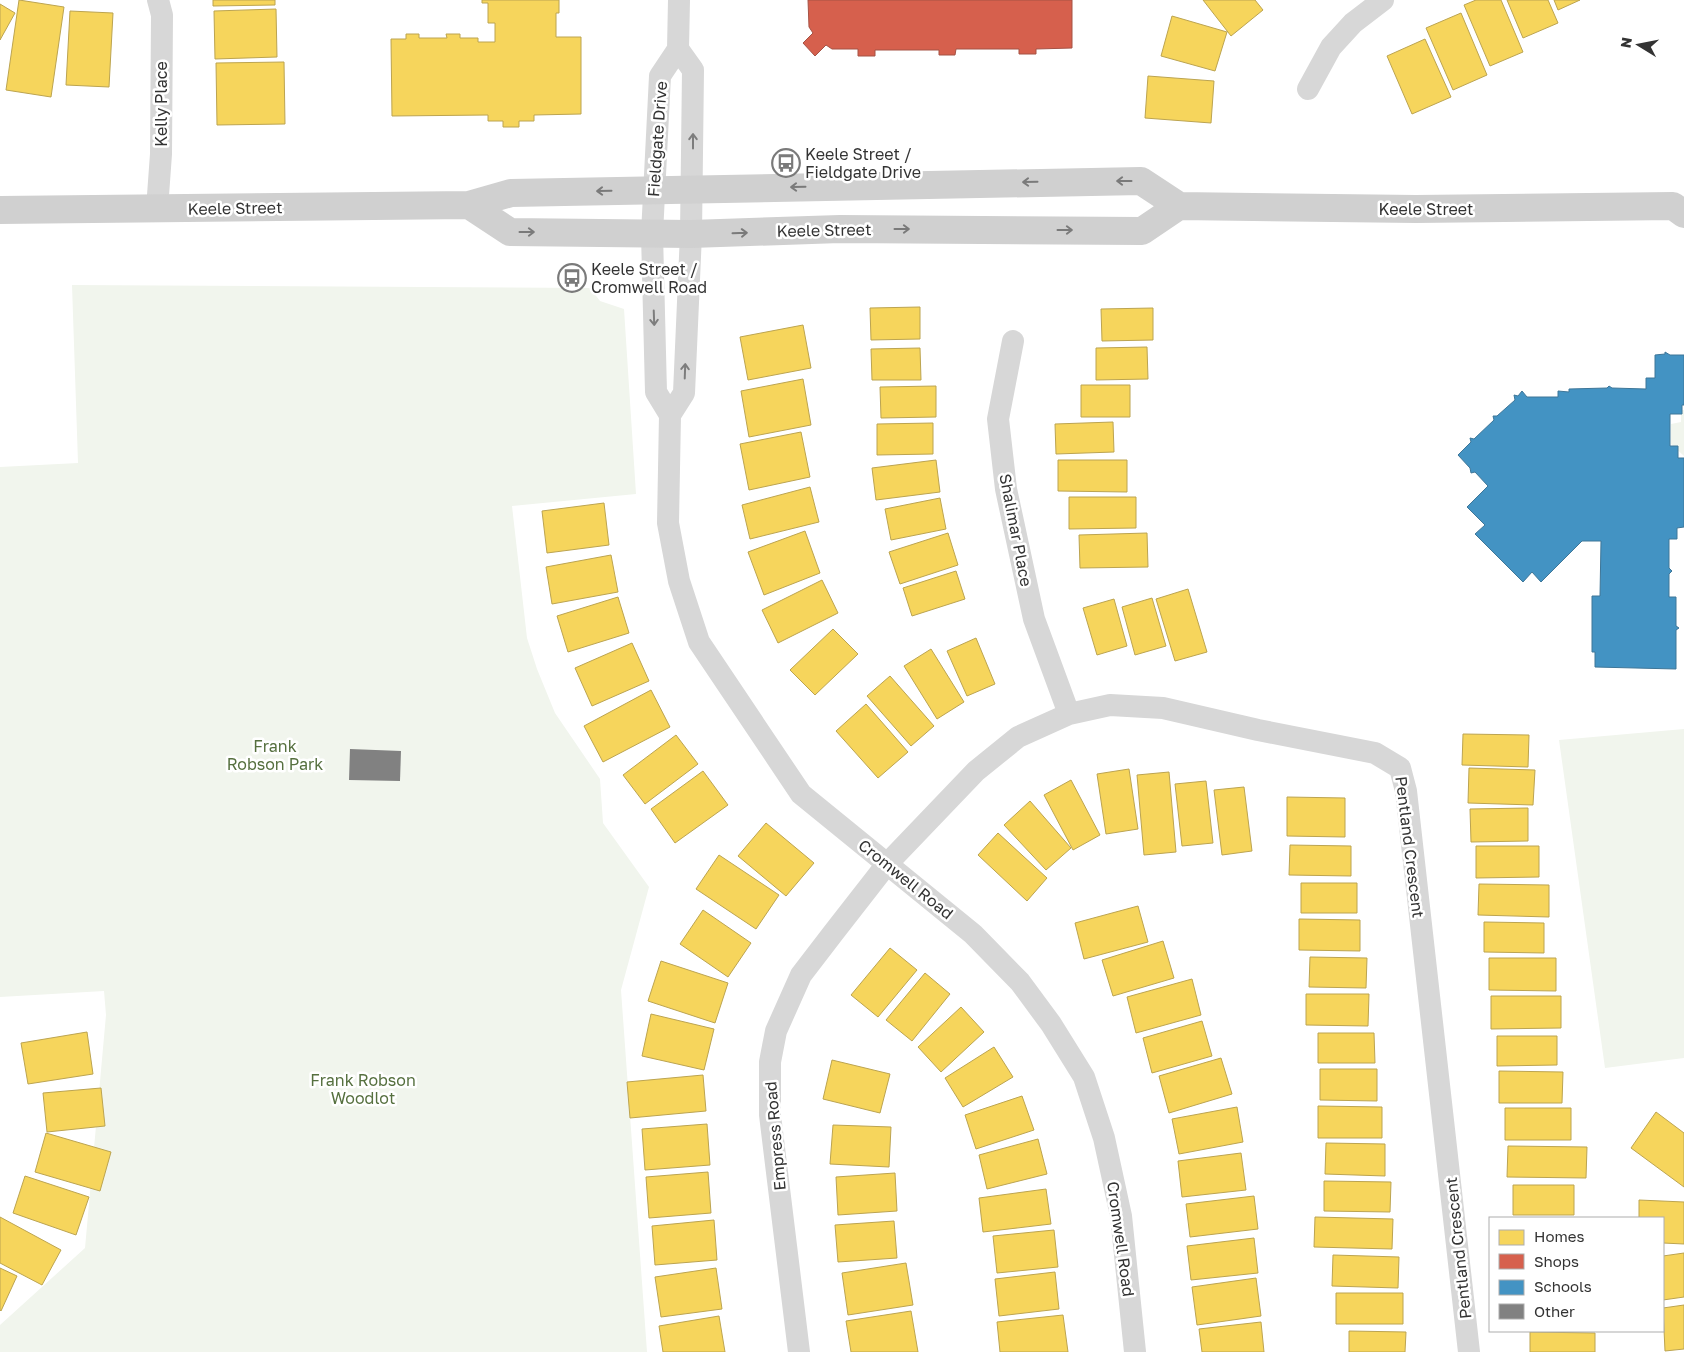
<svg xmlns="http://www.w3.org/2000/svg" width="1684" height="1352" font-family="'Golos Text',sans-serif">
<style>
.green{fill:#f1f5ed}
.homes{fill:#f6d55c;stroke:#bca450}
.shops{fill:#d6604d;stroke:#a55245}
.schools{fill:#4393c3;stroke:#3e7698}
.building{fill:#818181}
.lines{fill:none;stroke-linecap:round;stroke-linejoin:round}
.minor{stroke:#d7d7d7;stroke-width:22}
.secondary{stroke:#d0d0d0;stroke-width:28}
.oneway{stroke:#7d7d7d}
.oneway2{stroke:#7a7a7a}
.labels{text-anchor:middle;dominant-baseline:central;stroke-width:5;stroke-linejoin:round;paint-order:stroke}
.street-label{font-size:16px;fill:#333;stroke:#fff}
.poi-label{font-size:16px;fill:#333;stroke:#fff;text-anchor:start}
.park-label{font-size:16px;fill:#56703f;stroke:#fff}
</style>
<rect width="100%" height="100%" fill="#fff"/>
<path class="green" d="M72 285 590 288 600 301 624 309 636 494 512 506 527 638 537 669 555 713 600 779 603 823 649 887 621 990 647 1352H0V1325L85 1248 106 1015 104 991 0 997V467L78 463Z
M1681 410H1684V456L1671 444V424L1681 422Z
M1684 729V1058L1605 1068 1559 740Z"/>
<path class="homes" d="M19 0 64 7 51 97 6 90Z
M213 0H275V5L213 6Z
M482 0H559V13H556V37H581V114L534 115V121H519V127H503V121H488V115L392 116 391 39H406V34H419V38H447L446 34H460V38H478V42H495V23H488V3H482Z
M1203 0H1255L1263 10 1231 36Z
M1476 0H1501L1523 52 1490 66 1464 5Z
M1507 0H1548L1558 23 1523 38Z
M1554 0H1580L1558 10Z
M0 4 15 13 0 40Z
M276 9 277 57 215 59 214 11Z
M70 11 113 13 109 87 66 85Z
M1461 13 1487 75 1453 90 1426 28Z
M1172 16 1227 32 1215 71 1161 56Z
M1425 39 1451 97 1412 114 1387 56Z
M284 62 285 124 217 125 216 63Z
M1148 76 1214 81 1211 123 1145 118Z
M920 307V339L871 340 870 308Z
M1153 308V340L1102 341 1101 309Z
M803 325 811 368 748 380 740 337Z
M1147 347 1148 379 1096 380V348Z
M920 348 921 380H872L871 349Z
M803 379 811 425 749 437 741 391Z
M1081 385H1130V417H1081Z
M936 386V417L881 418 880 387Z
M1113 422 1114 452 1056 454 1055 424Z
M933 423V454L877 455V424Z
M801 432 810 477 749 490 740 444Z
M936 460 940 492 876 500 872 468Z
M1058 460H1127V492L1058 491Z
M810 487 819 522 750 539 742 505Z
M1069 497H1136V528L1069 529Z
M940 498 946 529 891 540 885 509Z
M604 503 609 545 547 553 542 511Z
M805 531 820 573 764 595 748 552Z
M948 533 958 565 900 584 889 552Z
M1147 533 1148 567 1080 568 1079 535Z
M611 555 618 592 552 604 546 567Z
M956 571 965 599 912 616 903 588Z
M822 580 838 613 778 643 762 610Z
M1188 589 1207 652 1175 661 1156 599Z
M618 597 629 633 568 652 557 616Z
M1152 598 1166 646 1135 655 1122 607Z
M1114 599 1127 646 1097 655 1083 608Z
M833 629 858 654 815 695 790 670Z
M976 638 995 684 967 696 947 651Z
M632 643 649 681 592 706 575 668Z
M931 649 964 702 937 719 904 666Z
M890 676 934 726 911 746 867 696Z
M651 690 670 727 603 762 584 726Z
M866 704 908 752 878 778 836 731Z
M1463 734 1529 735 1528 767 1462 765Z
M676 735 698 764 645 804 623 775Z
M1469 768 1535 770 1533 805 1468 803Z
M1129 769 1138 829 1106 834 1097 774Z
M703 771 728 805 675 843 651 809Z
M1169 772 1176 852 1144 855 1137 775Z
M1071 780 1100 835 1073 850 1044 795Z
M1206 781 1213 843 1182 846 1175 784Z
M1244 787 1252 851 1222 855 1214 790Z
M1287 797 1345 798V837L1287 836Z
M1030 801 1071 848 1046 870 1004 825Z
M1528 808V841L1471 842 1470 809Z
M766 823 814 863 786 896 738 856Z
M998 833 1047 878 1027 901 978 855Z
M1290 845 1351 846V876L1289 875Z
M1476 846H1539V877L1476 878Z
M719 855 779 895 756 929 696 889Z
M1301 883H1357V913H1301Z
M1479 884 1549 885V917L1478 915Z
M1138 906 1148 942 1084 959 1075 923Z
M703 910 751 943 728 977 680 944Z
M1299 919 1360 920V951L1299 950Z
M1484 922 1544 923V953L1484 952Z
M1163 941 1174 978 1113 996 1102 960Z
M890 948 917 970 878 1017 851 995Z
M1310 957 1367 958 1366 988 1309 987Z
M1489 958H1556V991L1489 990Z
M661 961 728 983 715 1023 648 1001Z
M925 973 950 994 912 1041 886 1020Z
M1192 979 1201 1015 1136 1033 1127 997Z
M1306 994H1369L1368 1026 1306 1025Z
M1491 996H1561V1028L1491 1029Z
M961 1007 984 1032 941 1072 918 1047Z
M651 1014 714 1029 704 1070 642 1056Z
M1202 1021 1212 1056 1152 1073 1143 1038Z
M87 1032 93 1074 28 1084 21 1043Z
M1318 1033H1374L1375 1063H1318Z
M1497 1036H1557V1065L1497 1066Z
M994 1047 1013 1077 963 1107 945 1078Z
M1221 1058 1232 1094 1169 1113 1159 1076Z
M832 1060 890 1074 880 1113 823 1099Z
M1320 1069H1377V1101L1320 1100Z
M1499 1071 1563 1072 1562 1103H1499Z
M703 1075 706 1111 630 1118 627 1082Z
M101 1088 105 1126 47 1132 43 1093Z
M1022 1096 1034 1130 976 1149 965 1115Z
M1318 1106 1382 1107V1138H1318Z
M1237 1107 1243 1142 1179 1154 1172 1119Z
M1505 1108H1571V1140H1505Z
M1656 1112 1684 1133V1187L1631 1148Z
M707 1124 710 1165 645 1170 642 1129Z
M833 1125 891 1127 889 1167 830 1164Z
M46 1133 111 1152 100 1191 35 1172Z
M1038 1139 1047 1174 987 1189 979 1155Z
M1326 1143 1385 1144V1176L1325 1174Z
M1508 1146 1587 1147 1586 1178 1507 1177Z
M1241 1153 1246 1190 1182 1197 1178 1161Z
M708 1172 711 1213 649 1218 646 1177Z
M895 1173 897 1211 838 1215 836 1177Z
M25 1176 89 1197 76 1235 13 1213Z
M1324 1181 1391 1182 1390 1212 1324 1211Z
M1513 1185H1574V1215H1513Z
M1046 1189 1051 1224 983 1232 979 1198Z
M1254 1196 1258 1229 1190 1237 1186 1204Z
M1639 1200 1684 1202V1244L1663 1243V1218H1639Z
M0 1217 61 1250 42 1285 0 1263Z
M1315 1217 1393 1219 1392 1249 1314 1247Z
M714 1220 717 1260 655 1265 652 1226Z
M894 1221 897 1258 838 1262 835 1225Z
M1054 1230 1058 1267 997 1273 993 1236Z
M1254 1238 1258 1273 1191 1280 1187 1246Z
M1684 1253V1297L1663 1300V1256Z
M1333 1255 1399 1257 1398 1288 1332 1286Z
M906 1263 913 1305 848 1315 842 1273Z
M0 1268 17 1276 1 1311 0 1310Z
M716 1268 722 1309 661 1317 655 1277Z
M1055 1272 1059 1309 999 1316 995 1279Z
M1256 1278 1261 1316 1197 1325 1192 1287Z
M1336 1293H1403V1324H1336Z
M1684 1305V1349L1665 1351 1663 1308Z
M911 1311 918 1352H851L846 1321Z
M1063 1315 1068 1352H1000L997 1322Z
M719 1316 725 1352H663L659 1326Z
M1261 1322 1264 1352H1202L1199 1329Z
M1349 1331 1406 1332 1405 1352H1349Z
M1530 1332 1595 1333V1352H1530Z"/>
<path class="shops" d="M808 0H1072V48L1036 49V54H1019V49H956L955 55H939V50H875V56H858V49H832L826 45 815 56 803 43 813 33 809 27Z"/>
<path class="schools" d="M1665 352 1670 355H1684V405H1682V414H1670V446H1678V458H1684V527L1677 528V539H1669V568L1672 571 1669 574V597H1676V626L1679 628 1676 630V669L1595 667V652H1592V596H1600L1601 541H1582L1541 582 1532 572 1523 582 1475 534 1485 525 1467 507 1488 486 1475 472 1471 473 1470 468 1458 455 1471 442 1470 438 1474 439 1494 420 1493 416H1497L1515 400 1514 395 1518 396 1522 391 1527 397H1558V391L1569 392V389L1607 388 1609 386 1612 388 1646 389V378H1655V355L1665 354Z"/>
<path class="building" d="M350 749 401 751 400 781 349 780Z"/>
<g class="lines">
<path class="minor" d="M679 0 678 49 660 76 652 234 656 392 670 415 668 523 679 581 699 642 801 794 973 934 1020 982 1051 1024 1084 1077 1104 1138 1121 1216 1135 1352
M1308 89 1331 47 1353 23 1383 0
M157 209 161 154 162 15 158 0
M1013 341 998 419 1006 489 1034 619 1069 714
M670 415 684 393 691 234 693 70 678 49
M799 1352 770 1115V1062L776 1031 801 975 834 932 887 864 976 771 1018 737 1069 714 1110 705 1163 708 1258 730 1375 753 1400 768 1406 791 1469 1352"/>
<path class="secondary" d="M469 205 510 232 691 234 840 229 1142 231 1179 206
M0 210 469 205 511 193 1141 181 1179 206 1416 209 1673 206 1684 214"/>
</g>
<defs><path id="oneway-shaft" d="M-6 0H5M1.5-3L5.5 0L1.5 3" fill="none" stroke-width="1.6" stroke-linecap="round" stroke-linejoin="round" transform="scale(1.25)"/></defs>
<g class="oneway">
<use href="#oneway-shaft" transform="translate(693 141) rotate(-90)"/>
<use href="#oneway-shaft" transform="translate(654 318) rotate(88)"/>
<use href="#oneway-shaft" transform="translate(685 371) rotate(-88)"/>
</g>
<g class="oneway2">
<use href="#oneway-shaft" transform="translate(1124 181) rotate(180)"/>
<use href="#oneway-shaft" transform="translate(1030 182) rotate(179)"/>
<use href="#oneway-shaft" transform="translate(798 187) rotate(179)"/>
<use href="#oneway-shaft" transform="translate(604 191) rotate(179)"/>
<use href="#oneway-shaft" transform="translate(902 229)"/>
<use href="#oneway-shaft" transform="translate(1065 230)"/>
<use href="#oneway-shaft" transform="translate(527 232)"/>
<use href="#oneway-shaft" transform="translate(740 233) rotate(-2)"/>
</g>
<defs>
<symbol id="bus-ring" viewBox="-11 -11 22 22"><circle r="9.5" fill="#fff" stroke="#7a7a7a" stroke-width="1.5"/><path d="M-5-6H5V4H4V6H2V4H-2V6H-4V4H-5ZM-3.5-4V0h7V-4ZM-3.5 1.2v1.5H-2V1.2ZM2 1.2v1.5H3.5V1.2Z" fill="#7a7a7a"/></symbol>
</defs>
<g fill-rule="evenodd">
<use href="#bus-ring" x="770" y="147" width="32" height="32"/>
<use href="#bus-ring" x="556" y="262" width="32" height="32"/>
</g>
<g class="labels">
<g class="street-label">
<text transform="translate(161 104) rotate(-90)">Kelly Place</text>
<text transform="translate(657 139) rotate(-86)">Fieldgate Drive</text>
<text transform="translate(235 208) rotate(-1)">Keele Street</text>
<text x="1426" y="209">Keele Street</text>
<text transform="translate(824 230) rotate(-1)">Keele Street</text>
<text transform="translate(1016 530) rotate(79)">Shalimar Place</text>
<text transform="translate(1410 847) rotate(83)">Pentland Crescent</text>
<text transform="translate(906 879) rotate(39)">Cromwell Road</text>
<text transform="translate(775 1136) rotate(-95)">Empress Road</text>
<text transform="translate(1121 1239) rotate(82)">Cromwell Road</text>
<text transform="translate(1458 1248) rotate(-96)">Pentland Crescent</text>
</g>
<g class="poi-label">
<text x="805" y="154">Keele Street /<tspan x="805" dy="18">Fieldgate Drive</tspan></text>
<text x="591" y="269">Keele Street /<tspan x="591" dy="18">Cromwell Road</tspan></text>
</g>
<g class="park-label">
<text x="275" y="746">Frank<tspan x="275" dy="18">Robson Park</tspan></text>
<text x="363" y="1080">Frank Robson<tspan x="363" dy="18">Woodlot</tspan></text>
</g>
</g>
<rect x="1489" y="1217" width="175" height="115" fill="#ffffff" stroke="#adadad"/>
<rect x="1499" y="1230" width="25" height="15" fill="#f6d55c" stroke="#adadad"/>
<text x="1534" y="1242" font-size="15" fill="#333333">Homes</text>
<rect x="1499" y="1254" width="25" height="15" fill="#d6604d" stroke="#adadad"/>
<text x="1534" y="1267" font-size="15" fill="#333333">Shops</text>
<rect x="1499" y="1280" width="25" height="15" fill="#4393c3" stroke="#adadad"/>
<text x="1534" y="1292" font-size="15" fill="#333333">Schools</text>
<rect x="1499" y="1304" width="25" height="15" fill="#818181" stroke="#adadad"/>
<text x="1534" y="1317" font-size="15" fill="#333333">Other</text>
<g transform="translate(1639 45) rotate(280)" stroke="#ffffff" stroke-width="4" paint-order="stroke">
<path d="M0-4L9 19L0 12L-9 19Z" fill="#333333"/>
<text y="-8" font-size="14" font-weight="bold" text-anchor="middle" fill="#333333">N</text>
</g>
</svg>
